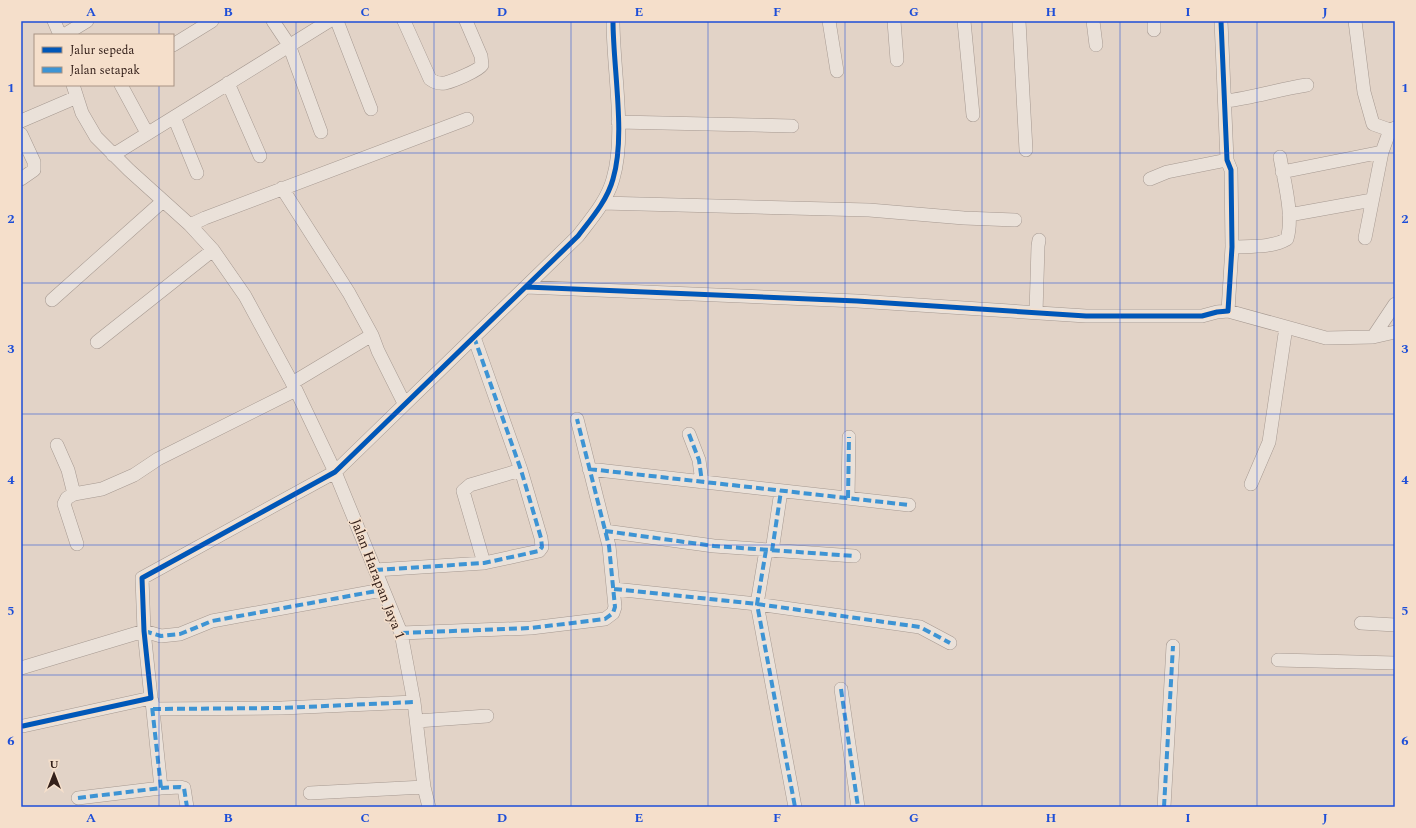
<svg xmlns="http://www.w3.org/2000/svg" width="1416" height="828" font-family="Spectral,serif">
<style>
.lines{fill:none;stroke-linecap:round;stroke-linejoin:round}
.minor-casing{stroke:#a69991;stroke-width:14}
.minor{stroke:#eae1d9;stroke-width:13}
.quiet{stroke:#3d94d4;stroke-width:4;stroke-dasharray:8 4;stroke-linecap:butt}
.cycleway-casing{stroke:#f5dfcb;stroke-width:8}
.cycleway{stroke:#0057b8;stroke-width:5}
.grid{fill:none;stroke:#1d4ed8;stroke-width:1;stroke-opacity:0.55}
.labels{text-anchor:middle;dominant-baseline:central;stroke-width:3;stroke-linejoin:round;paint-order:stroke}
.street-label{font-size:14px;fill:#34201a;stroke:#f5dfcb}
.neatline{fill:none;stroke:#1d4ed8;stroke-width:1.5}
.grid-label{font-size:13px;text-anchor:middle;font-weight:bold;fill:#1d4ed8}
</style>
<rect width="100%" height="100%" fill="#e2d3c7"/>
<g class="lines">
<defs>
<path id="minor" d="M54 21 60 35
M273 21 289 45 321 132
M337 21 371 109
M404 21 430 79C434 82 439 84 445 83 453 81 478 71 482 65L481 56 466 21
M829 21 837 71
M894 21 897 60
M964 21 973 115
M1019 21 1026 150
M1093 21 1096 45
M1154 21V30
M1355 21 1364 92 1373 124 1390 130 1395 128
M64 35 87 21
M173 45 212 21
M228 83 260 156
M73 85 82 113 96 137 129 170 190 225 213 250 245 296 296 390 335 472 401 633 414 702 424 787 429 807
M121 85 147 133
M1225 101C1253 98 1279 89 1307 85
M174 117 197 173
M21 121 77 97
M618 122 792 126
M21 134 34 162V170L21 179
M113 155 329 21
M1282 172 1382 152
M1150 179 1167 172 1227 160
M282 188 349 293 372 335 378 351 404 403
M602 203 869 210 964 218 1015 220
M1289 215 1372 200
M190 225 205 218 467 119
M1365 238 1382 152 1390 130
M1232 247C1250 246 1272 248 1287 239 1294 216 1284 181 1280 157
M526 287 857 301 1086 316H1202L1217 312 1228 311 1232 247 1231 170 1227 160 1221 21
M52 300 163 201
M1228 311 1326 338 1373 337 1395 332
M1036 313 1038 246 1039 240
M1373 337 1395 304
M97 342 213 250
M292 383 372 335
M689 434 699 460 702 482
M57 445 68 470 74 494 102 489 134 475 158 459 296 390
M589 469 909 505
M1251 484 1269 442 1286 327
M74 494 67 498 64 504 77 544
M848 498 849 437
M605 531 714 546 854 556
M766 550 757 604 795 807
M772 551 781 491
M484 563 463 491 470 485 521 470
M375 570 484 563 539 551 542 547 541 538 521 470 474 337
M614 589 757 604 920 627 950 643
M1361 623 1395 625
M401 633 531 628 605 619 613 613 615 607 609 546 577 419
M1278 660 1395 663
M21 668 144 631 161 636 180 634 212 621 382 590
M841 689 858 807
M153 709 282 708 414 702
M417 721 487 716
M23 726 151 698 144 631 142 578 335 472 578 236C591 219 607 201 613 179 626 136 613 68 613 21
M161 788 180 787 184 788 187 807
M310 793 424 787
M78 798 161 788 152 701
M1164 807 1173 646"/>
</defs>
<use href="#minor" class="minor-casing"/>
<use href="#minor" class="minor"/>
<path class="quiet" d="M689 434 699 460 702 482
M589 469 909 505
M848 498 849 437
M605 531 714 546 854 556
M766 550 757 604 795 807
M772 551 781 491
M375 570 484 563 539 551 542 547 541 538 521 470 474 337
M614 589 757 604 920 627 950 643
M144 631 161 636 180 634 212 621 382 590
M401 633 531 628 605 619 613 613 615 607 609 546 577 419
M841 689 858 807
M153 709 282 708 414 702
M161 788 180 787 184 788 187 807
M78 798 161 788 152 706
M1164 807 1173 646"/>
<defs>
<path id="cycleway" d="M526 287 857 301 1086 316H1202L1217 312 1228 311 1232 247 1231 170 1227 160 1221 21
M23 726 151 698 144 631 142 578 335 472 578 236C591 219 607 201 613 179 626 136 613 68 613 21"/>
</defs>
<use href="#cycleway" class="cycleway-casing"/>
<use href="#cycleway" class="cycleway"/>
</g>
<path class="grid" d="M159 21V35M296 21V807M434 21V807M571 21V807M708 21V807M845 21V807M982 21V807M1120 21V807M1257 21V807M159 85V807M21 153H1395M21 283H1395M21 414H1395M21 545H1395M21 675H1395"/>
<g class="labels">
<g class="street-label">
<text transform="translate(378 579) rotate(69)">Jalan Harapan Jaya 1</text>
</g>
</g>
<rect width="1416" height="828" fill="none" stroke="#f5dfcb" stroke-width="44"/>
<rect x="34" y="34" width="140" height="52" fill="#f5dfcb" stroke="#a89384"/>
<rect x="42" y="47" width="20" height="6" fill="#0057b8" stroke="#a89384"/>
<text x="70" y="54" font-size="12" fill="#34201a">Jalur sepeda</text>
<rect x="42" y="67" width="20" height="6" fill="#3d94d4" stroke="#a89384"/>
<text x="70" y="74" font-size="12" fill="#34201a">Jalan setapak</text>
<g transform="translate(54 774)" stroke="#f5dfcb" stroke-width="3" paint-order="stroke">
<path d="M0-3L7 15L0 10L-7 15Z" fill="#34201a"/>
<text y="-6" font-size="11" font-weight="bold" text-anchor="middle" fill="#34201a">U</text>
</g>
<rect x="22" y="22" width="1372" height="784" class="neatline"/>
<g class="grid-label">
<text x="91" y="16">A</text>
<text x="228" y="16">B</text>
<text x="365" y="16">C</text>
<text x="502" y="16">D</text>
<text x="639" y="16">E</text>
<text x="777" y="16">F</text>
<text x="914" y="16">G</text>
<text x="1051" y="16">H</text>
<text x="1188" y="16">I</text>
<text x="1325" y="16">J</text>
<text x="11" y="92">1</text>
<text x="1405" y="92">1</text>
<text x="11" y="223">2</text>
<text x="1405" y="223">2</text>
<text x="11" y="353">3</text>
<text x="1405" y="353">3</text>
<text x="11" y="484">4</text>
<text x="1405" y="484">4</text>
<text x="11" y="615">5</text>
<text x="1405" y="615">5</text>
<text x="11" y="745">6</text>
<text x="1405" y="745">6</text>
<text x="91" y="822">A</text>
<text x="228" y="822">B</text>
<text x="365" y="822">C</text>
<text x="502" y="822">D</text>
<text x="639" y="822">E</text>
<text x="777" y="822">F</text>
<text x="914" y="822">G</text>
<text x="1051" y="822">H</text>
<text x="1188" y="822">I</text>
<text x="1325" y="822">J</text>
</g>
</svg>
